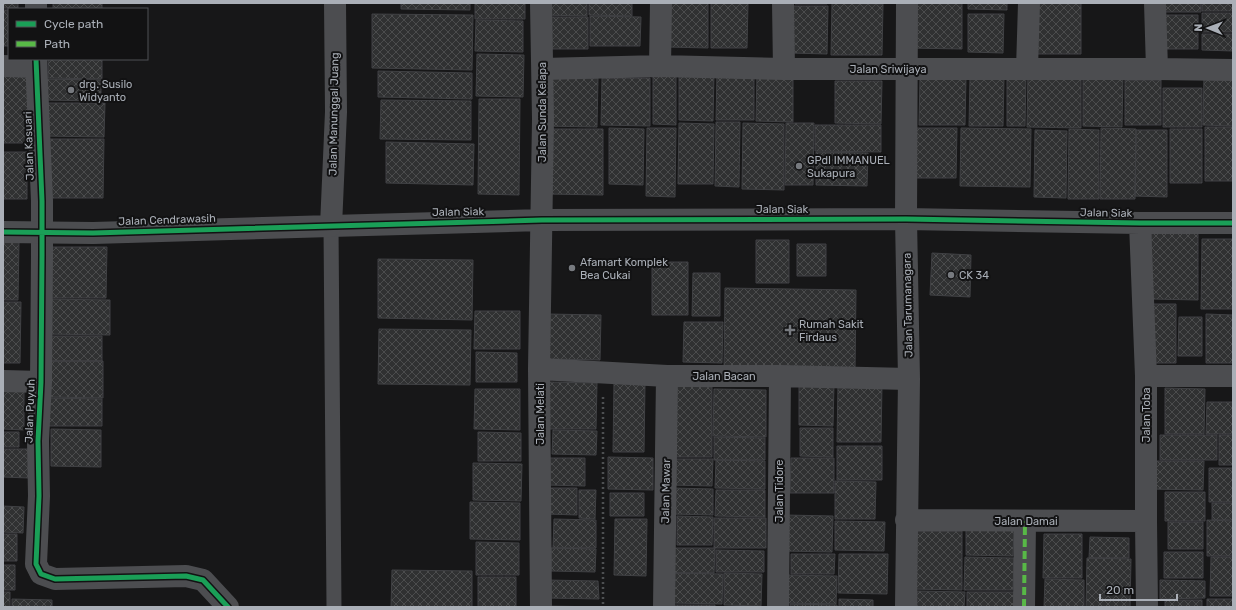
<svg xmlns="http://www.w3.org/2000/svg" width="1236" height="610" font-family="Rubik,sans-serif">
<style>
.building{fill:url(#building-cross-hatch);stroke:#404144}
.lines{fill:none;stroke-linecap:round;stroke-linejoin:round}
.path{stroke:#4d4f51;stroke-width:2.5;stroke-dasharray:2 3;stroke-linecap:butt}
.service{stroke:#4c4d50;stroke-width:15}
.minor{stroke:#4c4d50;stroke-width:22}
.tertiary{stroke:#4c4d50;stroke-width:22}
.quiet{stroke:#58b947;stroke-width:4;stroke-dasharray:8 4;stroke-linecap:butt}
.cycleway-casing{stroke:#121213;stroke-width:8}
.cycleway{stroke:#1a9f57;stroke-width:5}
.poi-dot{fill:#777a7f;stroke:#121213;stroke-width:1.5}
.labels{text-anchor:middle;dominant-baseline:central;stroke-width:4;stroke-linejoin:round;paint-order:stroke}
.street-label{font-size:11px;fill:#aaafb7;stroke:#121213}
.poi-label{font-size:11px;fill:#aaafb7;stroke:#121213;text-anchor:start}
</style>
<defs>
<pattern id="building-cross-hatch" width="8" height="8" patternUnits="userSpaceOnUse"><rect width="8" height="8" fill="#303132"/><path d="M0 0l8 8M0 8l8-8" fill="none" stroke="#4b4c4d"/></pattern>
</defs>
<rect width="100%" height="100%" fill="#171718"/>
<path class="building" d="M3 3H18V8H3Z
M53 3H102V9H53Z
M401 3H470V10L401 9Z
M475 3H525V19H475Z
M543 3H587V16L543 15Z
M589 3H632V16L589 15Z
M668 3H708V48L668 47Z
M711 3H748L747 48H711Z
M795 3H827V4H795Z
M832 3 883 4 882 55H831Z
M909 3H962V49L909 48Z
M968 3H1007V10L968 9Z
M1034 3H1081V54H1033Z
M1165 3H1201V12H1165Z
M1202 3H1233V11H1202Z
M791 6H828L827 54 791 53Z
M3 10H9V46H3Z
M1202 13H1233V32H1202Z
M372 14 473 15 472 70 372 68Z
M968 14H1004L1003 53 968 52Z
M1164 15H1198V49H1164Z
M590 16 641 17 640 46H590Z
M543 17H588V49H543Z
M476 20 523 21V52L475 51Z
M1202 34H1233V51L1202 50Z
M477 54 524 55 523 97 476 96Z
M48 59H102V79L48 78Z
M378 71 472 73V99L378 97Z
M1083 71 1123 72 1122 127 1083 126Z
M1028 72H1081V128L1027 127Z
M679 73H714L713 121 679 120Z
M717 73H754V120H716Z
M1007 73 1026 74 1025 126H1007Z
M3 74H31V143H3Z
M653 74H676V125L653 124Z
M757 74 793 75V122L756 121Z
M1204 74H1233V126L1203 125Z
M543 77 598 78 597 127 543 126Z
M920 77H966L965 125H919Z
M970 77 1004 78 1003 126H969Z
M602 78H650V126L601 125Z
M42 79 101 80V101L41 100Z
M1125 80H1161V125H1125Z
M835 81H882L881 124 835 123Z
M1163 88H1202V127H1163Z
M479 99H520L519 195 478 194Z
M381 100 471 101V140L380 139Z
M44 103H105L104 137 44 136Z
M716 122H740L739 187 715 186Z
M679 123 714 124 713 184H678Z
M743 123 784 124V190L742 189Z
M786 123H814L813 185H785Z
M815 125H881V152L815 151Z
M1205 127H1233V181H1205Z
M609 128 644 129 643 185 609 184Z
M647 128H676L675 197 646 196Z
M916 128H957L956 178H915Z
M961 128 1031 129 1030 187 960 186Z
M1101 128 1136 129 1135 199H1100Z
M548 129H603V195L547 194Z
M1069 129 1099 130V199H1068Z
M1170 129H1202V183H1170Z
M1035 130 1067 131 1066 198 1034 197Z
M1136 130H1167V197L1135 196Z
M44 139H104L103 198H43Z
M386 142 474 144 473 185 386 183Z
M3 152H27V199H3Z
M816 152 868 153 867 186 816 185Z
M1151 233H1198V300L1151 299Z
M1202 239H1233V309H1201Z
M756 240H789V283H756Z
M3 241 19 242 18 300H3Z
M797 244H826V276H797Z
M50 247H107L106 298H50Z
M932 253 971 255 970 297 930 295Z
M378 259 473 260 472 320 378 318Z
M652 262H688V315H652Z
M693 273H720V316H692Z
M725 288 856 290 855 371 724 369Z
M44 299 110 300V335L44 334Z
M3 302H21L20 363H3Z
M1151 304H1176V363H1151Z
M475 311H520V349H474Z
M548 314 601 315 600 360 548 359Z
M1206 314 1233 315V363H1206Z
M1179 317H1202V356H1178Z
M684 322H723L722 363 683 362Z
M379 329 471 330 470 385 378 384Z
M49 336H102V361H49Z
M476 352 517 353V382H476Z
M50 361H103V398L50 397Z
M549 382 597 383 596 429H548Z
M614 382 645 383 644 452H613Z
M799 384H834L833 426 799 425Z
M838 384H882L881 442H837Z
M3 386H24V430L3 429Z
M675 386 712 387V457H674Z
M1165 388 1205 389 1204 434H1165Z
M475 389H520V430L474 429Z
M714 389 766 390V437L713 436Z
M48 398 102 399V426H47Z
M1207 402H1233V434H1206Z
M800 428H833V457L800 456Z
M51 429 101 430V467L51 466Z
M553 430 597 431 596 455 552 454Z
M3 432H19V447H3Z
M478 432 521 433V461H478Z
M1160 435H1217V460H1160Z
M1219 435H1233V465H1219Z
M714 437 765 438V460H714Z
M837 446H882V480H837Z
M3 449H29V478L3 477Z
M608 457 653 458V490L608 489Z
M548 458H585V486L547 485Z
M791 458H834V493H790Z
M670 459H713L712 486 670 485Z
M716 460 765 461V489L715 488Z
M1150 461H1204L1203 490 1150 489Z
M473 463 522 464 521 501 473 500Z
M1209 468H1233V502H1209Z
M835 481 876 482 875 519H835Z
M547 488H577V515L547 514Z
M672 488 713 489V515L672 514Z
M579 490H596L595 519 579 518Z
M716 490H765V517L715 516Z
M1165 492H1205V521H1165Z
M610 493H644V516H610Z
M470 502 520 503V540L470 539Z
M1212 503H1233V520H1212Z
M3 506 24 507 23 533 3 532Z
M785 515 833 516 832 552 784 551Z
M677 516 713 517 712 545H677Z
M714 518H766V548H714Z
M554 519 596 520V548H553Z
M615 519H647L646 576 614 575Z
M1207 520 1233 521V556H1207Z
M835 521 885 522 884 551 835 550Z
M1168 522H1203V549H1168Z
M966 527 1014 528 1013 556 966 555Z
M912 531H962V590L912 589Z
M3 534H17V561H3Z
M1044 534H1082V578H1043Z
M1090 537 1129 538V558H1089Z
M476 542 519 543V575H476Z
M551 548 596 549 595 572 551 571Z
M673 548H715L714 573H672Z
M716 550 764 551V572H716Z
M1164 552H1203V578H1164Z
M791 554H835L834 574H791Z
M839 554H888L887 594 838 593Z
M965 557 1014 558 1013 590H964Z
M1211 557H1233V596H1210Z
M1087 558 1131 559 1130 607H1086Z
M3 565H15V590H3Z
M392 570 472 571V607H391Z
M675 573 723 574 722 604 674 603Z
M724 573 762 574 761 606 724 605Z
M785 575 837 576 836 604 785 603Z
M478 577H516V607H478Z
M1045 579 1084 580V607H1044Z
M547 580 598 581 599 599 547 598Z
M1160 580 1205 581V598L1160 599Z
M917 591 965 592 964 607H917Z
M3 592H10V607H3Z
M967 592H1014V607H967Z
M12 599 52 600V607H12Z
M839 599 873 600V607H839Z
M1207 599H1233V607H1207Z
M1165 600H1202V607H1165Z
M790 604 837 605V607H790Z
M675 605H715V607H675Z
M548 606 603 607H548Z"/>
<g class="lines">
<path class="path" d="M603 397V607"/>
<path class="service" d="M331 226 334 607"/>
<path class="minor" d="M783 3 784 69
M1155 3 1157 69
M36 9V3
M36 59 42 201V256L41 382 38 441 39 496 36 564 41 574 55 579 186 576 203 580 228 607
M3 66 36 67
M660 66 661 3
M543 69 660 66 784 69H1157L1233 70
M1027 69 1029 3
M1140 223 1146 376V521L1147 607
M331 226 542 220 906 219 1140 223H1233
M539 369 667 376H780L909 379
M1146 376H1233
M3 381 41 382
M906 520 1146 521
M541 607 539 369 543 119 541 3
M664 607 667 376
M778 607 780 376
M906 607 909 379 906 219 907 3
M1024 607 1025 521"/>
<path class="tertiary" d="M3 232 93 233 331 226 336 112 335 3"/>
<path class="quiet" d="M1024 607 1025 521"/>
<defs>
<path id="cycleway" d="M36 59 42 201V256L41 382 38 441 39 496 36 564 41 574 55 579 186 576 203 580 228 607
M3 232 93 233 542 220 906 219 1140 223H1233"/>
</defs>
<use href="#cycleway" class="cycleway-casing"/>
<use href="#cycleway" class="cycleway"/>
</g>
<g class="poi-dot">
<circle cx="71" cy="90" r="4"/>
<circle cx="799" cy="166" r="4"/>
<circle cx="572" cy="268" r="4"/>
<circle cx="951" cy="275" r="4"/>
<path d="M788 324h4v4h4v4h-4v4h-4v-4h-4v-4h4z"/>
</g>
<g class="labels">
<g class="street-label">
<text x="888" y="69">Jalan Sriwijaya</text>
<text transform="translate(542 112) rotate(-90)">Jalan Sunda Kelapa</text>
<text transform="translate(334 114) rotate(-89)">Jalan Manunggal Juang</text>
<text transform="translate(29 146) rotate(-92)">Jalan Kasuari</text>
<text x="782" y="209">Jalan Siak</text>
<text transform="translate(458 212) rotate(-1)">Jalan Siak</text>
<text transform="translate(1106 213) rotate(1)">Jalan Siak</text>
<text transform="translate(167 220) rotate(-2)">Jalan Cendrawasih</text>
<text transform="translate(908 305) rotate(-91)">Jalan Tarumanagara</text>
<text x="724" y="376">Jalan Bacan</text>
<text transform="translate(30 411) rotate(-88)">Jalan Puyuh</text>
<text transform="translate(540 414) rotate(-90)">Jalan Melati</text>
<text transform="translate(1146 415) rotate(-90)">Jalan Toba</text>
<text transform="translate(666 491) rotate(-89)">Jalan Mawar</text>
<text transform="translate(779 491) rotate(-90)">Jalan Tidore</text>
<text x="1026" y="521">Jalan Damai</text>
</g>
<g class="poi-label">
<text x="79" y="84">drg. Susilo<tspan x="79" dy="13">Widyanto</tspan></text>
<text x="807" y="160">GPdI IMMANUEL<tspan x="807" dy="13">Sukapura</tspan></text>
<text x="580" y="262">Afamart Komplek<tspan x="580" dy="13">Bea Cukai</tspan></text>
<text x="959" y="275">CK 34</text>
<text x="799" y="324">Rumah Sakit<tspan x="799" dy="13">Firdaus</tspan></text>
</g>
</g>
<rect width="1236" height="610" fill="none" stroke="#aaafb7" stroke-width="8"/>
<rect x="8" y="8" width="140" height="52" fill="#121213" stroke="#4f5155"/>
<rect x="16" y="21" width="20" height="6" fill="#1a9f57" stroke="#4f5155"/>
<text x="44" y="28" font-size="12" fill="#aaafb7">Cycle path</text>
<rect x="16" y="41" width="20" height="6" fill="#58b947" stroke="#4f5155"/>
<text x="44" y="48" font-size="12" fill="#aaafb7">Path</text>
<g transform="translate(1208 28) rotate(271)" stroke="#121213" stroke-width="3" paint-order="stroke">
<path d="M0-3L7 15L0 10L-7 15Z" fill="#aaafb7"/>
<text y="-6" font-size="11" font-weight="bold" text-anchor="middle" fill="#aaafb7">N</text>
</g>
<path d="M1100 594v6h77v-6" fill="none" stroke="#aaafb7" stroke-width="2"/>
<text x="1106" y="594" font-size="12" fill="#aaafb7" stroke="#121213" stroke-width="3" paint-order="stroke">20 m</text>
</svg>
